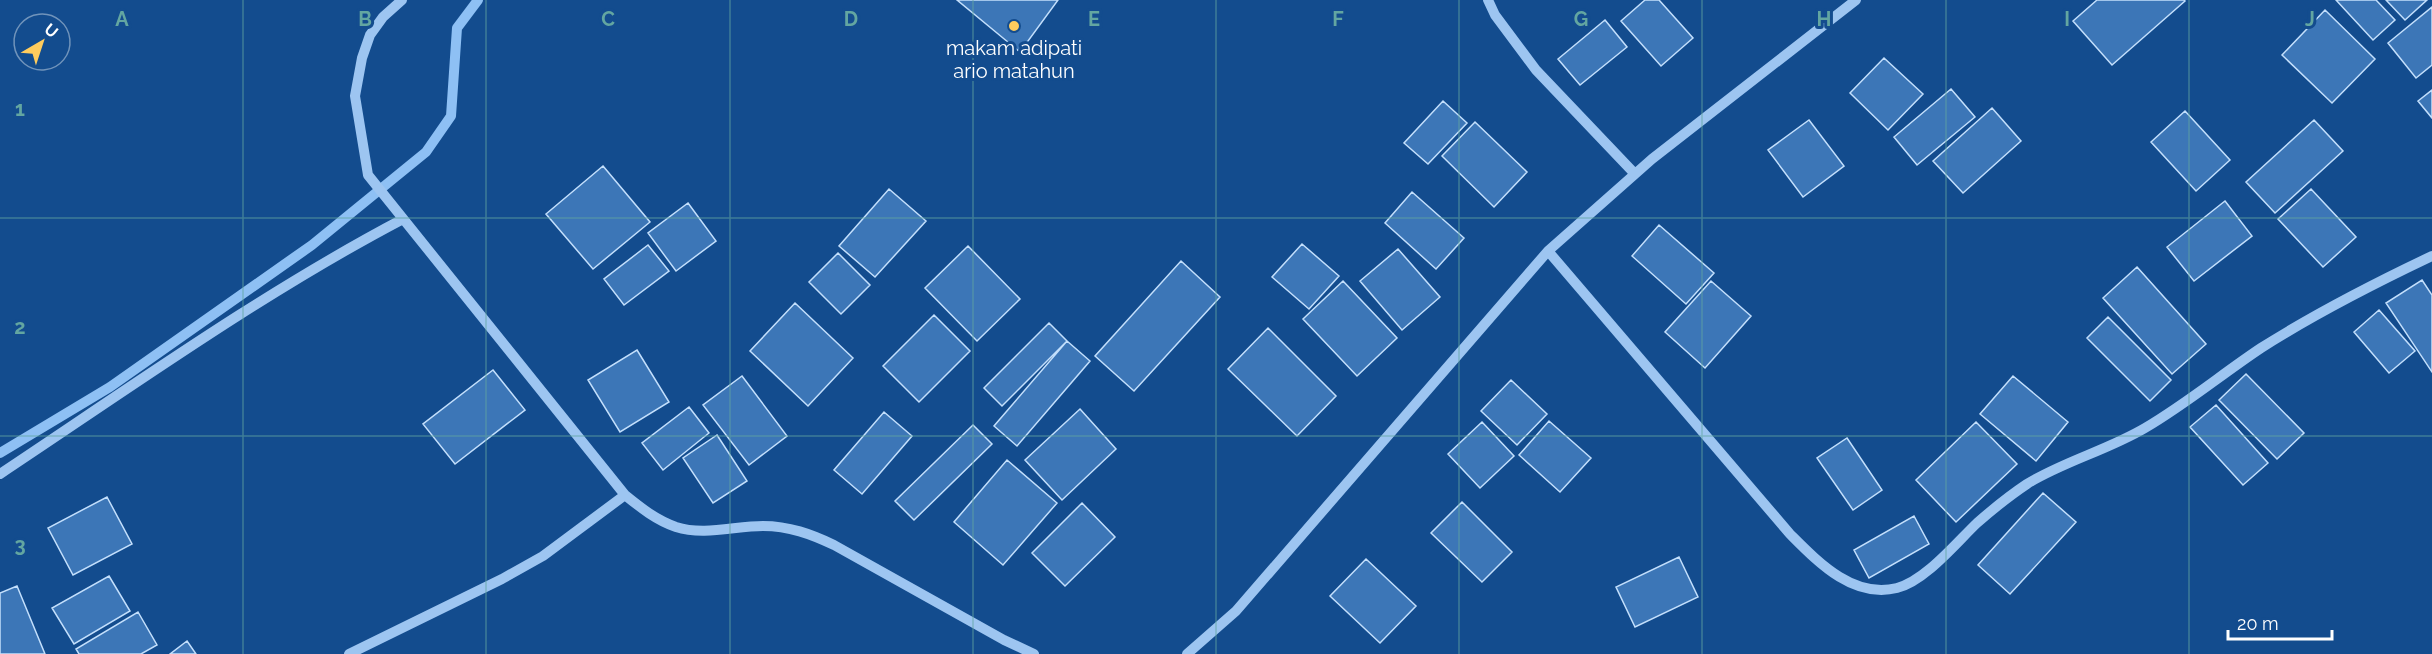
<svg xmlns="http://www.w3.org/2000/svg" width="2432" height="654" font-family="Raleway,sans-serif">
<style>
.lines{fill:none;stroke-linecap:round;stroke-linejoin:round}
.stream{stroke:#8ec0f4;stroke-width:10}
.building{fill:#3c76b7;stroke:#c3dffc;stroke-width:1.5}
.minor{stroke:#9dc5f1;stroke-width:10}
.grid{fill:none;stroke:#63a6a1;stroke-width:1.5;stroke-opacity:0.55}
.poi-dot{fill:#ffcc5d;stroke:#134c8e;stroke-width:2}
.labels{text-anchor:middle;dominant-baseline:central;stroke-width:6;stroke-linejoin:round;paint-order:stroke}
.poi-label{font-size:20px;fill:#fff;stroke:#134c8e}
.grid-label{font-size:20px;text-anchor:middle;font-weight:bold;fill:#63a6a1;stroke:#134c8e;stroke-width:6;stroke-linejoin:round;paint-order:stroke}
</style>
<rect width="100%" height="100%" fill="#134c8e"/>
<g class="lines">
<path class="stream" d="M0 453 110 387 312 245 426 152 451 116 457 28 478 0"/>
</g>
<path class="building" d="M957 0H1058L1020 52Z
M1645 0H1659L1693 38 1661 66 1621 21Z
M2097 0H2184L2185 1 2112 65 2073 21Z
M2336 0H2376L2395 20 2373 40Z
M2386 0H2427L2405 20Z
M2432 7V65L2416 78 2388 43Z
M2325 10 2375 59 2332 103 2282 55Z
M1605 20 1627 47 1580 85 1558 59Z
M1884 58 1923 94 1888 130 1850 93Z
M1951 89 1975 117 1917 165 1894 137Z
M2432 90V118L2418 101Z
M1443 101 1467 123 1428 164 1404 143Z
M1992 108 2021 141 1963 193 1933 161Z
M2185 111 2230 160 2196 191 2151 142Z
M1809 120 1844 166 1803 197 1768 150Z
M2314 120 2343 151 2275 213 2246 182Z
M1475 122 1527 172 1494 207 1442 156Z
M603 166 650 222 593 269 546 214Z
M889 189 926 221 875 277 839 246Z
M2311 189 2356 237 2323 267 2278 219Z
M1412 192 1464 238 1436 269 1385 223Z
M2225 201 2252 236 2194 281 2167 247Z
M688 203 716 241 676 271 648 233Z
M1659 225 1714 273 1686 304 1632 256Z
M1302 244 1339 276 1309 309 1272 277Z
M648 245 669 271 624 305 604 279Z
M968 246 1020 299 977 341 925 288Z
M1398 249 1440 297 1402 330 1360 281Z
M838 253 870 285 841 314 809 282Z
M1181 261 1220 297 1134 391 1095 356Z
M2137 267 2206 344 2172 374 2103 298Z
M2422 280 2432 295V372L2386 303Z
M1343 281 1397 338 1357 376 1303 319Z
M1711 281 1751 316 1705 368 1665 332Z
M795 303 853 358 808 406 750 351Z
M2379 310 2415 351 2389 373 2354 332Z
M934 315 970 351 919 402 883 366Z
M2108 317 2171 380 2150 401 2087 338Z
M1049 323 1067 341 1002 406 984 388Z
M1268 328 1336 396 1297 436 1228 369Z
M1067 341 1090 361 1017 446 994 426Z
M637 350 669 402 620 432 588 380Z
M493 370 525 410 455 464 423 424Z
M2246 374 2304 433 2277 459 2219 400Z
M742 376 787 436 749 465 703 405Z
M2013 376 2068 422 2036 461 1980 414Z
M1511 380 1547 414 1517 445 1481 411Z
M2216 405 2268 463 2243 485 2190 427Z
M689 407 709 433 663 470 642 443Z
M1080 409 1116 449 1062 500 1025 460Z
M884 412 912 436 862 494 834 470Z
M1549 421 1591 458 1560 492 1519 455Z
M1482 422 1514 456 1480 488 1448 454Z
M1976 422 2017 464 1956 522 1916 480Z
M973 425 992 444 914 520 895 501Z
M717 435 747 481 713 503 683 458Z
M1847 438 1882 490 1853 510 1817 458Z
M1007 460 1057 503 1003 565 954 522Z
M2043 493 2076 522 2010 594 1978 565Z
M107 497 132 544 73 575 48 528Z
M1462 502 1512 552 1482 582 1431 533Z
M1082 503 1115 537 1065 586 1032 553Z
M1914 516 1929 544 1869 578 1854 550Z
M1679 557 1698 597 1635 627 1616 587Z
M1366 559 1416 606 1380 643 1330 596Z
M109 576 130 611 74 644 52 608Z
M17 586 45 654H0V593Z
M138 612 157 645 141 654H79L76 649Z
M187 641 196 654H170Z"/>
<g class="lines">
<path class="minor" d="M402 0 383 17 370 35 362 58 355 96 368 175 625 495C641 508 656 520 676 527 704 536 735 526 763 526 789 526 811 534 834 545L1004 640 1034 654
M1488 0 1495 15 1536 70 1635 174
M1548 251 1790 534C1818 562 1853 599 1897 588 1925 581 1956 543 1977 523 1993 509 2009 496 2027 484 2062 462 2108 450 2145 428 2186 404 2222 374 2261 348 2316 313 2373 284 2432 256
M0 474C131 387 264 292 403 219
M349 654 502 579 543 556 625 495
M1187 654 1236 611 1548 251 1652 159 1856 0"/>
</g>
<path class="grid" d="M243 0V654M486 0V654M730 0V654M973 0V654M1216 0V654M1459 0V654M1702 0V654M1946 0V654M2189 0V654M0 218H2432M0 436H2432"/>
<circle class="poi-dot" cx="1014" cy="26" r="6"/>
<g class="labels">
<g class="poi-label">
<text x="1014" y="48">makam adipati<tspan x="1014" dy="23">ario matahun</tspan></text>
</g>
</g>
<g class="grid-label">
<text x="122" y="26">A</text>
<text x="365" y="26">B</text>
<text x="608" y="26">C</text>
<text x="851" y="26">D</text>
<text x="1094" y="26">E</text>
<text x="1338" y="26">F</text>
<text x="1581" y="26">G</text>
<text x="1824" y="26">H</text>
<text x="2067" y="26">I</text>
<text x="2310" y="26">J</text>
<text x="20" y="116">1</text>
<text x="20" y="334">2</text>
<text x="20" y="552">3</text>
</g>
<g transform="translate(42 42) rotate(39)"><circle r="28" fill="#134c8e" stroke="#7194bb" stroke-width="1.5"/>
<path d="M0-4.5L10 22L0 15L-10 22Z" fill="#ffcc5d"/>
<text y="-9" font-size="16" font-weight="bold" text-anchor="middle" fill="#ffffff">U</text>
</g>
<path d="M2228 630v9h104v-9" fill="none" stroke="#ffffff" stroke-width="3"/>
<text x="2237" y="630" font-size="18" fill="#ffffff" stroke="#134c8e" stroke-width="4.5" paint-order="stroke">20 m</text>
</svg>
